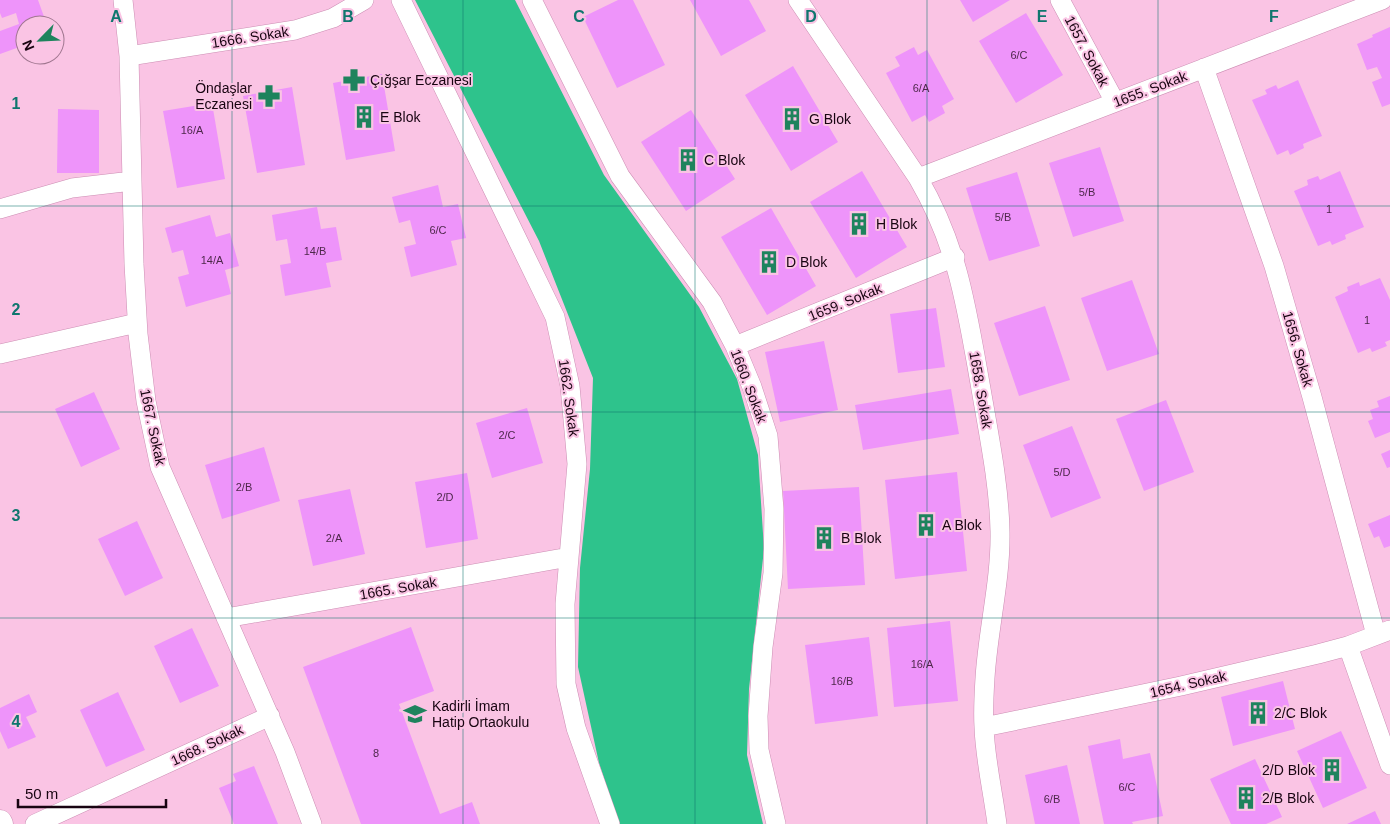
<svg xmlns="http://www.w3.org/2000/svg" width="1390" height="824" font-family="Arial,sans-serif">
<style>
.green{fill:#2ec38c}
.building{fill:#ee94fa}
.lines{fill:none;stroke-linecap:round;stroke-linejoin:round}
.minor-casing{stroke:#cc8db3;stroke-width:20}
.tertiary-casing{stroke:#cc8db3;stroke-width:25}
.minor{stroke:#fff;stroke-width:19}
.tertiary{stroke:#fff;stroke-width:24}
.grid{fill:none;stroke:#0f766e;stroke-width:1;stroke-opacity:0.55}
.labels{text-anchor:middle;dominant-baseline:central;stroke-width:4;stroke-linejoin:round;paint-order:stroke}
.number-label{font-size:11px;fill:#4e284b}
.street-label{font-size:14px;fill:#180411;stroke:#fac4e4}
.poi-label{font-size:14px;fill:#180411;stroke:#fac4e4;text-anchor:start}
.grid-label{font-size:16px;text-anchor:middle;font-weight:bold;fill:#0f766e;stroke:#fac4e4;stroke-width:4;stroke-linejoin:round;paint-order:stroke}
</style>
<rect width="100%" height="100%" fill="#fac4e4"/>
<path class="green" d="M415 0H515L604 175 699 307 737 379 758 455 764 549 749 689 747 755 763 824H619L599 763 578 667 580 568 590 469 593 378 539 241Z"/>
<path class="building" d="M0 0H38L47 25H25V45L0 54V31L19 24 16 13 2 18 0 13Z
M618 0H633L665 65 617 88 583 17Z
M690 0H749L766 31 721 56Z
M960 0H1010L973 22Z
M1026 13 1063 75 1016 103 979 41Z
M1390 27V104L1382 107 1372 82 1382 78 1377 67 1367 70 1357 44 1373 37 1372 35Z
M914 47 918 55 927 50 954 99 942 106 945 113 929 122 925 115 912 122 886 73 900 66 895 57Z
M793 66 838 142 791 171 745 95Z
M382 74 395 151 346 160 333 83Z
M1298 80 1322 136 1303 144 1304 148 1290 155 1288 150 1277 155 1252 100 1267 94 1265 90 1276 85 1278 89Z
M292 87 305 165 257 173 243 96Z
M212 103 225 179 177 188 163 111Z
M58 109 99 110V173H57Z
M691 110 735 179 686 211 641 142Z
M1100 147 1124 221 1073 237 1049 163Z
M862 171 907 247 856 278 810 202Z
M1340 171 1364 227 1345 235 1346 239 1332 245 1330 241 1318 246 1294 191 1308 185 1307 180 1318 176 1320 180Z
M1017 172 1040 246 989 261 966 188Z
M438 185 443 207 458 204 466 238 451 241 457 265 411 277 404 247 416 244 410 220 399 223 392 197Z
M317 207 321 229 336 227 342 260 326 263 331 287 285 296 280 265 291 263 287 239 276 241 272 215Z
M771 208 816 286 767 315 721 237Z
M210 215 216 237 230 233 239 266 225 270 231 294 186 307 178 277 189 274 183 250 172 253 165 228Z
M1380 278 1390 300V340L1385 342 1387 346 1372 352 1370 348 1358 353 1335 297 1348 291 1347 287 1359 282 1360 286Z
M1132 280 1159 354 1107 371 1081 298Z
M1045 306 1070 380 1019 396 994 323Z
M936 308 945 367 898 373 890 314Z
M824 341 838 410 780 422 765 352Z
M951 389 959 434 863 450 855 405Z
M94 392 120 449 81 467 55 409Z
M1390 396V432L1375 438 1368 421 1373 419 1370 410 1379 407 1377 401Z
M1166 400 1194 472 1144 491 1116 419Z
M527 408 543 463 492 478 476 423Z
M1072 426 1101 498 1051 518 1023 445Z
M264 447 280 501 222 519 205 465Z
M1390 450V467L1387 468 1381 454Z
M957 472 967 571 895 579 885 480Z
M467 473 478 539 426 548 415 482Z
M859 487 865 585 788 589 783 491Z
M350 489 365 554 313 566 298 500Z
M1390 515V546L1384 548 1379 536 1374 538 1368 524Z
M137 521 163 578 125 596 98 539Z
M950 621 958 701 894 707 887 628Z
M411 627 434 691 399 704 440 814 472 802 480 824H361L303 667Z
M192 628 219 686 180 703 154 646Z
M869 637 878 716 815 724 805 645Z
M1283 681 1295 729 1233 746 1221 697Z
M118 692 145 750 106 767 80 710Z
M29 694 37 712 26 717 36 737 8 749 0 731V708Z
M1341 731 1367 788 1323 808 1297 751Z
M1120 739 1123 759 1150 753 1163 816 1132 822 1133 824H1104L1088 746Z
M1255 759 1282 817 1266 824H1231L1210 779Z
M1067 765 1080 824H1035L1025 775Z
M254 766 278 824H234L219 788 236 781 233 774Z
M1375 811 1381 824H1347Z"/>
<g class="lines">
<defs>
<path id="minor" d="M123 0 129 56 134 264 138 334 146 401 160 467 285 752 312 824
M401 0 555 317 570 386 577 464 565 604 566 684 576 728 610 824
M532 0 620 176 712 302 735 346 752 387 768 436 774 509 773 573 763 647 758 716 759 750 776 824
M798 0 918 178C959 248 967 311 981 389 989 436 999 484 1000 531 1001 580 988 629 985 678 984 694 983 711 984 727 985 759 993 792 997 824
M1060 0 1115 102
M129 56 295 30 333 18 364 0
M1204 68 1274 266 1312 397 1376 635
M918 178 1382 0
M0 209 72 188 132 181
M735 346 955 257
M0 354 137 323
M226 618 569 557
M1348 646 1390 765
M984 727 1181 686 1318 654 1348 646 1390 630
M35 824 270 716"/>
<path id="tertiary" d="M0 822 1 824"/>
</defs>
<use href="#minor" class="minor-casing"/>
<use href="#tertiary" class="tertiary-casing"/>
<use href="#minor" class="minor"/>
<use href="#tertiary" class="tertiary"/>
</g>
<path class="grid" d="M232 0V824M463 0V824M695 0V824M927 0V824M1158 0V824M0 206H1390M0 412H1390M0 618H1390"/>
<defs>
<symbol id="pharmacy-bare" viewBox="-9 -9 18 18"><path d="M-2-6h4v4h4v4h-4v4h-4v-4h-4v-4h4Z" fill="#1e835d" stroke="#fac4e4" stroke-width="2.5" paint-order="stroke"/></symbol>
<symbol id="building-bare" viewBox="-9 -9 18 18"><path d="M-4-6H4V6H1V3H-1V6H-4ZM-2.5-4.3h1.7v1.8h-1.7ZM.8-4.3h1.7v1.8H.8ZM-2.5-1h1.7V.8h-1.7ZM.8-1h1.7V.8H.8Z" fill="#1e835d" stroke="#fac4e4" stroke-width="2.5" paint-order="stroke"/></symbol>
<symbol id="school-bare" viewBox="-9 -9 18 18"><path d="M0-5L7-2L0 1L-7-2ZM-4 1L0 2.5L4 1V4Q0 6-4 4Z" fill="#1e835d" stroke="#fac4e4" stroke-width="2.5" paint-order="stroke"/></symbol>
</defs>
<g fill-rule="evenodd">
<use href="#pharmacy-bare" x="338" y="64" width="32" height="32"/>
<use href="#pharmacy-bare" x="253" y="80" width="32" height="32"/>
<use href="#building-bare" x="348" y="101" width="32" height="32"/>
<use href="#building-bare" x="776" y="103" width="32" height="32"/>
<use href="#building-bare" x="672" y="144" width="32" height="32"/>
<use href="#building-bare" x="843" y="208" width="32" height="32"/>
<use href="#building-bare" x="753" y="246" width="32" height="32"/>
<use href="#building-bare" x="910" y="509" width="32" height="32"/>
<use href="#building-bare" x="808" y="522" width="32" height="32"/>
<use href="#building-bare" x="1242" y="697" width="32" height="32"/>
<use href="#school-bare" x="399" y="698" width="32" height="32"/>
<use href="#building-bare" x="1316" y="754" width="32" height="32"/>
<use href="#building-bare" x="1230" y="782" width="32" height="32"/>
</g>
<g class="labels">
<g class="number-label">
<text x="1019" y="55">6/C</text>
<text x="921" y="88">6/A</text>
<text x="192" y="130">16/A</text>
<text x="1087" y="192">5/B</text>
<text x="1329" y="209">1</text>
<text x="1003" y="217">5/B</text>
<text x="438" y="230">6/C</text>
<text x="315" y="251">14/B</text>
<text x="212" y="260">14/A</text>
<text x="1367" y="320">1</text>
<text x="507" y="435">2/C</text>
<text x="1062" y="472">5/D</text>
<text x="244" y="487">2/B</text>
<text x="445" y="497">2/D</text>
<text x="334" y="538">2/A</text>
<text x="922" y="664">16/A</text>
<text x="842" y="681">16/B</text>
<text x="376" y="753">8</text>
<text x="1127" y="787">6/C</text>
<text x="1052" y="799">6/B</text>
</g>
<g class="street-label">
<text transform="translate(250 37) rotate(-9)">1666. Sokak</text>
<text transform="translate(1087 51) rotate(62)">1657. Sokak</text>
<text transform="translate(1150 89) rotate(-21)">1655. Sokak</text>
<text transform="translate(845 302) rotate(-22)">1659. Sokak</text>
<text transform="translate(1298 349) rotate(74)">1656. Sokak</text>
<text transform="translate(749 386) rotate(69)">1660. Sokak</text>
<text transform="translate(981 390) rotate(80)">1658. Sokak</text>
<text transform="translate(569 398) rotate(82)">1662. Sokak</text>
<text transform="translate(153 427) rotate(78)">1667. Sokak</text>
<text transform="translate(398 588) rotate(-10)">1665. Sokak</text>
<text transform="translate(1188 684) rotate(-13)">1654. Sokak</text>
<text transform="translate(207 745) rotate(-25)">1668. Sokak</text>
</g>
<g class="poi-label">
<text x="370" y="80">Çığşar Eczanesi</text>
<text x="252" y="88" text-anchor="end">Öndaşlar<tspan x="252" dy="16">Eczanesi</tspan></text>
<text x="380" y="117">E Blok</text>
<text x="809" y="119">G Blok</text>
<text x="704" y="160">C Blok</text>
<text x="876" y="224">H Blok</text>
<text x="786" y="262">D Blok</text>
<text x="942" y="525">A Blok</text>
<text x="841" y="538">B Blok</text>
<text x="432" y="706">Kadirli İmam<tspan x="432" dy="16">Hatip Ortaokulu</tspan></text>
<text x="1274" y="713">2/C Blok</text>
<text x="1315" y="770" text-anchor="end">2/D Blok</text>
<text x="1262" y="798">2/B Blok</text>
</g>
</g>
<g class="grid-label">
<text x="116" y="22">A</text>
<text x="348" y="22">B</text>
<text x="579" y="22">C</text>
<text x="811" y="22">D</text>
<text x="1042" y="22">E</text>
<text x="1274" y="22">F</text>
<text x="16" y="109">1</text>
<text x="16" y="315">2</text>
<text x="16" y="521">3</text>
<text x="16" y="727">4</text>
</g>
<g transform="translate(40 40) rotate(246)"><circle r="24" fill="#fac4e4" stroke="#a07790"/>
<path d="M0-4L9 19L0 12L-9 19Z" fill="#1e835d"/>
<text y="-8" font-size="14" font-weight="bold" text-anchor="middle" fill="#180411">N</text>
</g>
<path d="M18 799v8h148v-8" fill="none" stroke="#180411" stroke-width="2.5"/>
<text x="25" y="799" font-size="15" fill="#180411" stroke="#fac4e4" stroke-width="4" paint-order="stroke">50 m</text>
</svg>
